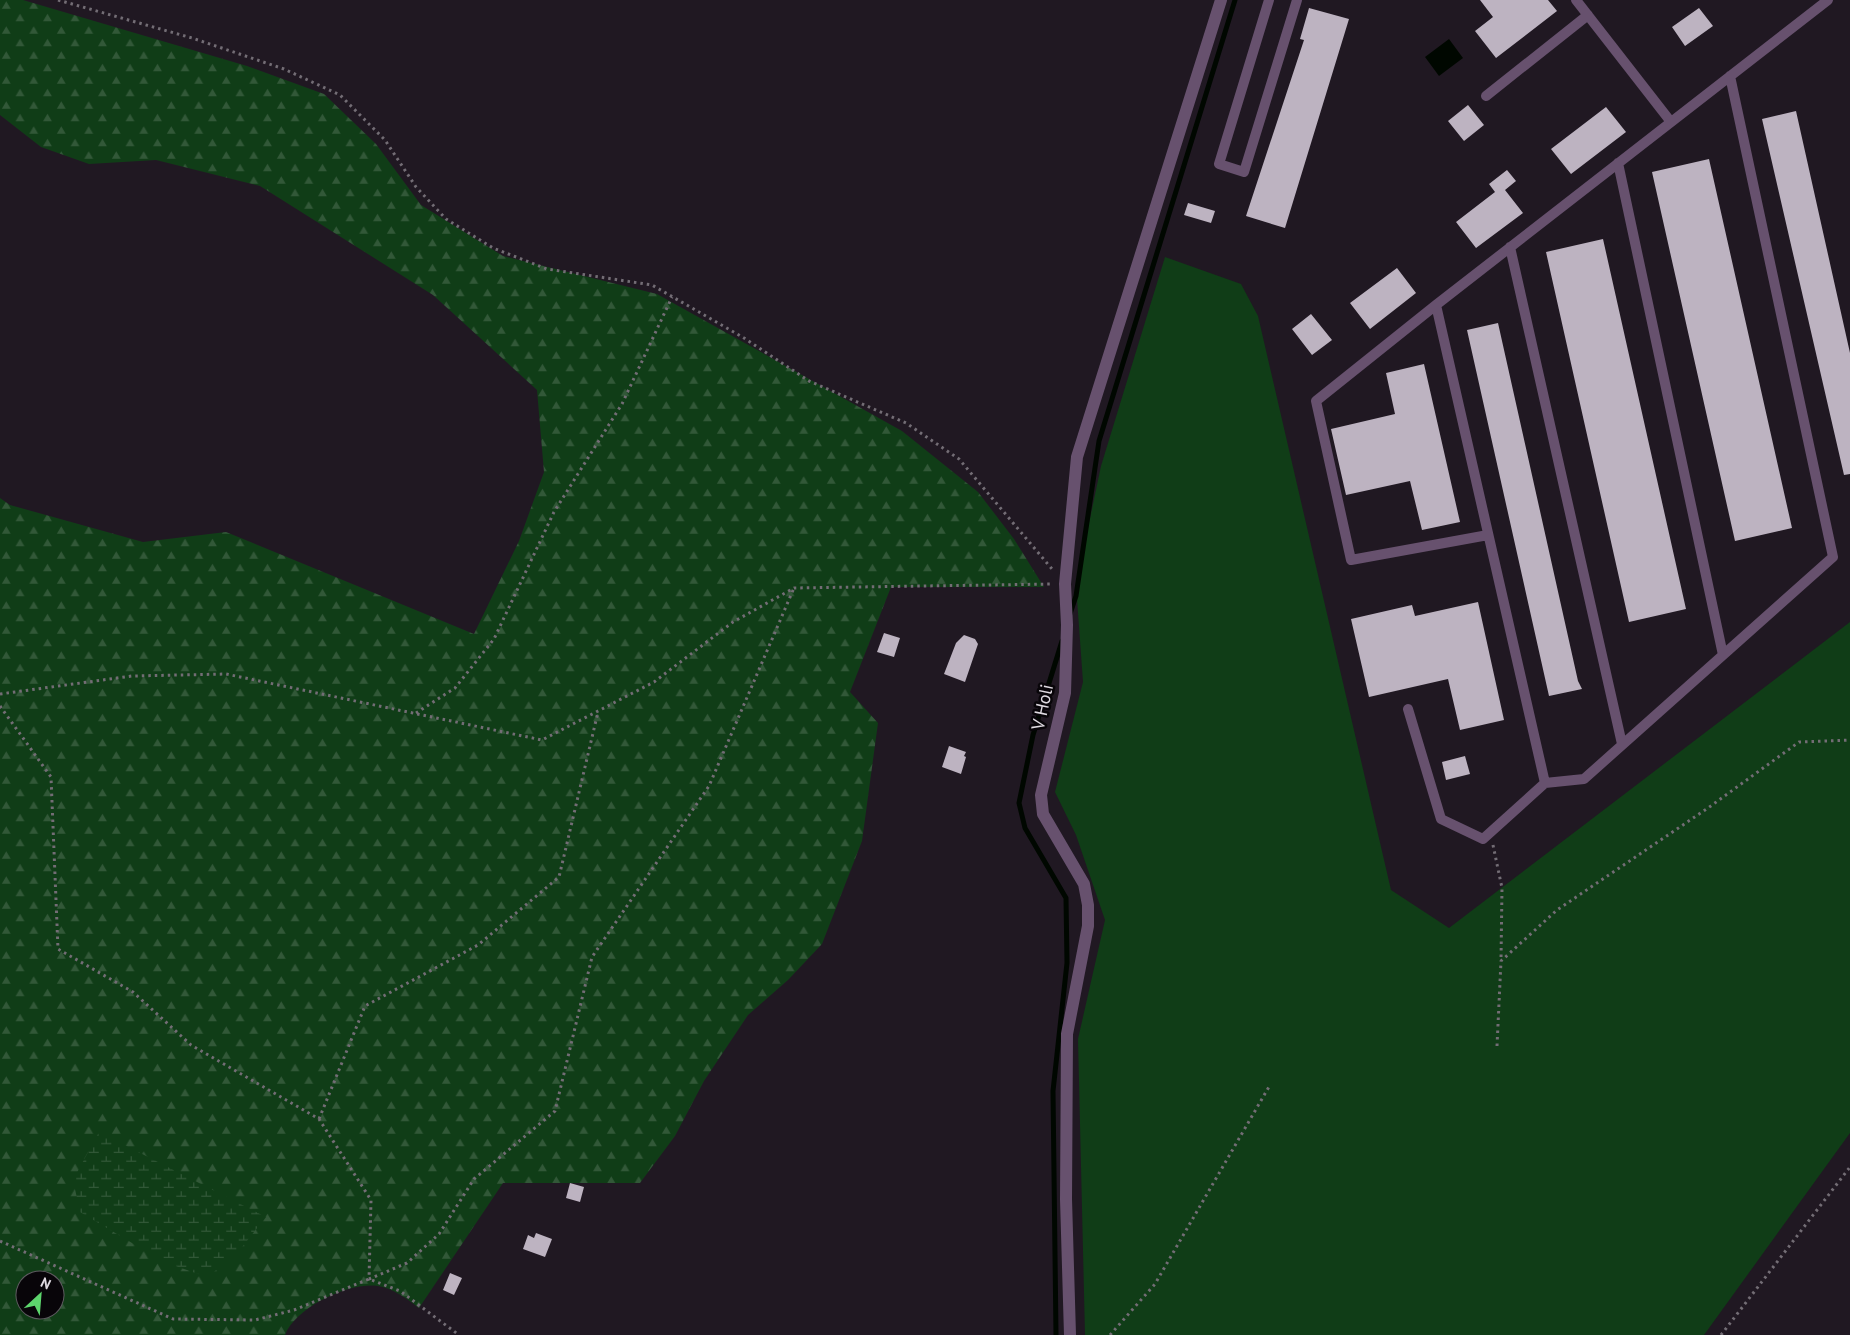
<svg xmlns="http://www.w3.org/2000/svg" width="1850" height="1335" font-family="'PT Sans',sans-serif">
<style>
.grass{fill:#103d17}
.forest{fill:url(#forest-firs);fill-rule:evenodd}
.wetland{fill:url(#wetland-marsh)}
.water{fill:#000700}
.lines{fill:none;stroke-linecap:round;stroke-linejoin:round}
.stream{stroke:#000700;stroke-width:5}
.building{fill:#bdb3c1}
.path{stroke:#736d75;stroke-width:3;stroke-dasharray:2.5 4;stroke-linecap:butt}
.lane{stroke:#67516e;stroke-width:10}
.street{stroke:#67516e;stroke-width:12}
.labels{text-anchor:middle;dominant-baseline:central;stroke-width:5;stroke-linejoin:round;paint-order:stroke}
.street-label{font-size:18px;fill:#e0dbe2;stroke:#080509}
</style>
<defs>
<pattern id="forest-firs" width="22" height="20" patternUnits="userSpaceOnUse" patternTransform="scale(1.25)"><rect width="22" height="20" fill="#103d17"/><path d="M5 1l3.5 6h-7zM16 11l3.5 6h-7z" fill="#325838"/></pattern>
<pattern id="wetland-marsh" width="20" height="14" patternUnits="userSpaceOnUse" patternTransform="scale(1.25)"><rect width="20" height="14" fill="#103d17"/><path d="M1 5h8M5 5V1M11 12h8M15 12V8" fill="none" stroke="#325838"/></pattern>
</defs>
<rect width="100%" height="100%" fill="#201822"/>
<path class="grass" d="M1165 257 1241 284 1258 316 1391 890 1449 928 1850 622V1133L1704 1335H1085L1078 1039 1105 920 1076 835 1055 792 1083 682 1076 585 1101 466Z"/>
<path class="forest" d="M0 0H23L247 66 324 94 376 144 421 205 503 256 657 294 902 431 978 492 1014 539 1044 587H891L850 692 878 723 862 841 822 944 788 980 748 1015 704 1081 675 1136 640 1183H503L419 1308C407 1299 393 1288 378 1286 349 1282 296 1307 285 1335H0V498L10 505 143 542 226 532 474 634 519 541 544 472 537 390 433 295 260 186 156 160 89 164 41 147 0 115ZM25 1280H55V1310H25Z"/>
<path class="wetland" d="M99 1132 266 1217 235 1256 207 1277 164 1262 80 1212 73 1180Z"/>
<path class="water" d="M1449 39 1463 58 1439 76 1425 57Z"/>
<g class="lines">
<path class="stream" d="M1070 614 1076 596 1099 441 1235 0
M1056 1335 1053 1091 1067 963 1066 898 1025 828 1019 803 1033 735 1062 641"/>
</g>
<path class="building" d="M1480 0H1548L1557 11 1496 58 1475 31 1493 17Z
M1309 8 1349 19 1285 228 1246 216 1304 40 1300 39Z
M1699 8 1713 26 1685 46 1672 27Z
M1468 105 1484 125 1464 141 1448 121Z
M1606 107 1626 132 1571 174 1551 149Z
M1796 111 1850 353V474L1844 475 1762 119Z
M1709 159 1792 528 1735 541 1652 172Z
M1507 170 1516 181 1505 190 1523 213 1476 248 1456 222 1495 192 1489 184Z
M1188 203 1215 211 1211 223 1184 215Z
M1603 239 1686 609 1629 622 1546 252Z
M1397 268 1416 293 1370 329 1350 303Z
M1311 314 1332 340 1312 355 1292 329Z
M1498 323 1578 681 1582 689 1549 696 1467 330Z
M1424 364 1460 522 1422 530 1410 481 1346 495 1331 429 1395 414 1386 373Z
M1478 602 1504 720 1460 730 1448 679 1369 697 1351 619 1412 605 1415 616Z
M884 633 900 638 894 657 877 652Z
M964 635 975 639 978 644 965 682 944 674 956 643Z
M949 746 966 752 964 756 966 757 961 774 942 767Z
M1465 756 1470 774 1446 780 1442 762Z
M570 1183 584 1187 580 1202 566 1198Z
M536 1233 552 1239 545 1257 523 1249 528 1235 534 1238Z
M450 1273 462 1278 454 1295 443 1290Z"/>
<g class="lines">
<path class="path" d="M58 0 192 38 284 69 340 95 385 140 416 187 446 219 493 248 547 269 652 285 744 338 809 381 906 423 959 459 1052 569
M0 694 132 676 226 674 542 740 654 682 733 622 794 588 1052 584
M0 706 51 777 58 949 133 992 191 1045 319 1119 371 1200 369 1279 407 1263 439 1234 474 1179 555 1111 592 957 709 786 794 588
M416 713 455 688 494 639 554 512 622 404 672 297
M1493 845 1502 888 1501 960
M1497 1046 1501 961 1557 910 1708 808 1799 742 1850 740
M319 1119 365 1006 478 945 559 877 598 712
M0 1241 173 1319 255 1320 294 1310 369 1279 400 1291 459 1335
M1110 1335 1155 1284 1270 1085
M1721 1335 1850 1167"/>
<path class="lane" d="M1269 0 1219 164 1244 172 1297 0
M1576 0 1671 122
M1486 96 1588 15
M1618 163 1723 655
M1510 247 1622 744
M1436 305 1545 783
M1488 535 1351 560 1316 401 1436 305 1828 0
M1408 709 1441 819 1483 839 1545 783 1584 779 1833 557 1730 76"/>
<path class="street" d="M1070 1335 1066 1199 1067 1034 1088 926V905L1084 884 1043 814 1041 795 1065 693 1067 625 1065 584 1077 457 1221 0"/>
</g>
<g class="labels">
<g class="street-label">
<text transform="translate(1042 707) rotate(-78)">V Holi</text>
</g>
</g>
<g transform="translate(40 1295) rotate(26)"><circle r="24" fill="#080509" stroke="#5e5b60"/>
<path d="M0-4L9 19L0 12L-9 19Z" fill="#5dd56d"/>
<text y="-8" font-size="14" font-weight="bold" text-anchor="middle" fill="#e0dbe2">N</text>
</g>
</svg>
